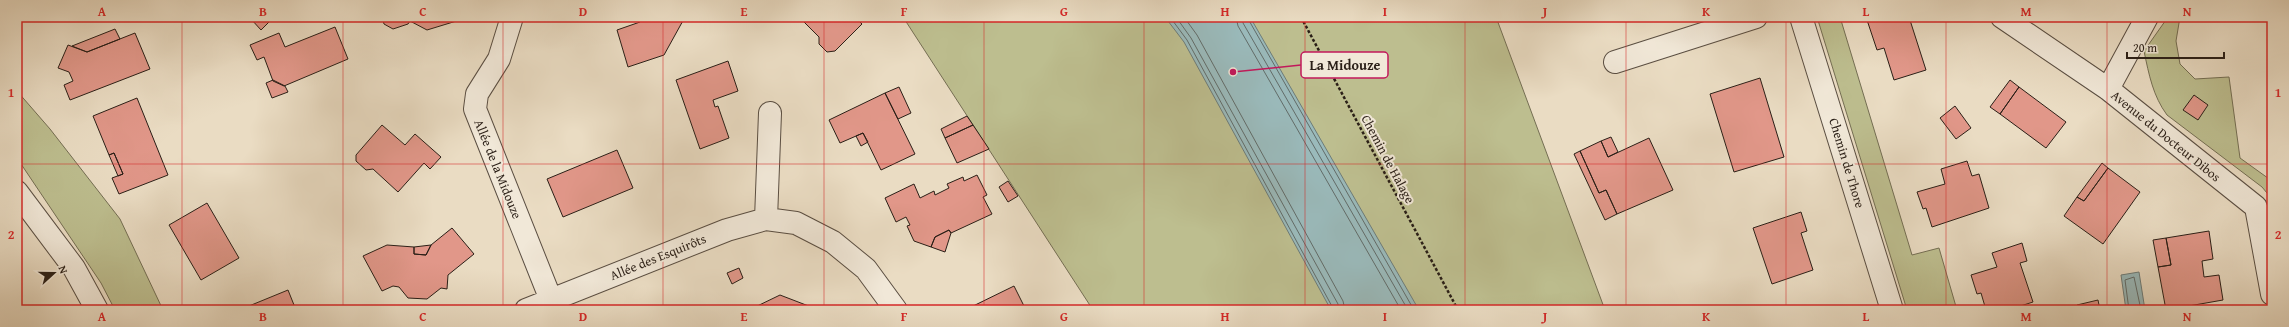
<svg xmlns="http://www.w3.org/2000/svg" width="2289" height="327" font-family="'Gentium Book Plus',serif">
<style>
.green{fill:#bdbe8f;stroke:#746e53}
.water{fill:#9ababb;stroke:#6d7c79}
.lines{fill:none;stroke-linecap:round;stroke-linejoin:round}
.shore{stroke:#626c69;stroke-width:1}
.building{fill:#e19789;stroke:#2a1f17}
.minor-casing{stroke:#5a4e42;stroke-width:24}
.path{stroke:#2a1f17;stroke-width:2.5;stroke-dasharray:3 2;stroke-linecap:butt}
.minor{stroke:#f1e8d8;stroke-width:22}
.grid{fill:none;stroke:#d62828;stroke-width:1;stroke-opacity:0.55}
.labels{text-anchor:middle;dominant-baseline:central;stroke-width:4;stroke-linejoin:round;paint-order:stroke}
.street-label{font-size:13px;fill:#2a1f17;stroke:#f1e8d8}
.leader{fill:none;stroke:#c2185b;stroke-width:1.5}
.callout-dot{fill:#c2185b;stroke:#f1e8d8;stroke-width:1.5}
.callout{fill:#f1e8d8;stroke:#c2185b;stroke-width:1.5}
.callout-label{font-size:14px;text-anchor:middle;font-weight:bold;fill:#2a1f17}
.neatline{fill:none;stroke:#d62828;stroke-width:1.5}
.grid-label{font-size:13px;text-anchor:middle;font-weight:bold;fill:#d62828}
</style>
<rect width="100%" height="100%" fill="#eadcc3"/>
<filter id="stains"><feTurbulence type="fractalNoise" baseFrequency=".005" numOctaves="4"/><feColorMatrix values="0 0 0 0 .2 0 0 0 0 .09 0 0 0 0 .02 0 0 0 .5 -.17"/></filter>
<radialGradient id="worn" r=".72"><stop offset=".6" stop-color="#630" stop-opacity="0"/><stop offset="1" stop-color="#630" stop-opacity=".3"/></radialGradient>
<path class="green" d="M903 17H1496L1605 310H1093Z
M1817 17H1840L1912 255 1939 248 1957 310H1907Z
M2168 17H2180L2176 41 2180 64 2195 79 2229 77 2240 158 2272 181V199L2262 187 2167 115C2153 96 2149 75 2144 51Z
M17 91 50 129 120 219 163 310H115L101 283 17 158Z"/>
<path class="water" d="M1165 17H1250L1419 310H1331L1184 42Z
M2139 272 2145 310H2126L2121 275Z"/>
<g class="lines">
<path class="shore" d="M1170 17 1187 40 1334 310
M1176 17 1191 38 1338 304 1339 310
M1184 17 1197 35 1343 301 1345 310
M1236 17 1238 26 1401 310
M1242 17 1243 23 1408 310
M1247 17 1414 310
M2129 310 2125 280 2134 277 2141 310"/>
</g>
<path class="building" d="M253 17H274L261 30 251 19Z
M382 17H463V19L427 30 410 21 408 24 393 29 384 24Z
M643 17H685L664 55 628 67 617 30 640 22Z
M799 17H855L862 24 835 51 827 52 819 44V37Z
M1878 17H1909L1926 70 1894 80 1884 48 1877 50 1867 20Z
M335 27 348 59 284 86 273 81 264 57 257 60 250 45 279 33 285 47Z
M115 29 120 39 87 52 72 46Z
M135 33 150 69 70 100 64 85 73 81 69 72 58 68 68 45 87 52Z
M728 61 738 91 713 100 715 107 718 106 729 138 700 149 676 80Z
M1760 78 1784 157 1734 172 1710 94Z
M273 80 285 86 288 92 272 98 266 83Z
M2010 80 2019 87 2000 114 1990 107Z
M899 87 911 113 898 119 885 93Z
M2019 87 2066 122 2046 148 2000 114Z
M885 93 915 154 881 170 863 133 840 143 829 120Z
M2194 95 2208 105 2198 120 2183 110Z
M137 98 168 175 119 194 112 178 123 174 114 153 109 155 93 116Z
M1955 106 1971 128 1956 139 1940 118Z
M967 116 973 125 945 138 941 129Z
M382 125 405 145 415 134 441 157 430 169 424 163 398 192 373 169 366 170 356 161V155Z
M973 125 989 149 957 163 945 138Z
M863 133 868 142 861 146 856 136Z
M1611 137 1618 152 1608 157 1601 141Z
M1649 138 1673 190 1617 214 1606 190 1599 193 1580 151 1601 141 1608 157Z
M617 150 633 188 563 217 547 179Z
M1580 151 1599 193 1606 190 1617 214 1605 220 1574 154Z
M114 153 123 174 118 176 109 155Z
M1967 161 1972 176 1979 174 1989 208 1932 227 1926 208 1923 209 1917 192 1945 184 1941 169Z
M2102 163 2108 168 2084 201 2077 197Z
M2108 168 2140 192 2103 244 2064 216 2077 197 2084 201Z
M977 175 987 195 983 197 992 214 951 233 949 230 935 237 931 247 914 241 907 226 910 225 906 217 896 222 885 198 914 184 920 198 934 191 935 195 949 188 947 184 963 177 964 181Z
M1008 181 1018 196 1008 202 999 187Z
M207 203 239 258 201 280 169 225Z
M1801 212 1807 231 1801 233 1813 270 1772 284 1753 228Z
M452 228 474 254 448 275 447 289 441 288 427 299 408 298 399 287 393 286 382 291 363 256 387 245 414 247V254L426 255 431 245Z
M949 230 951 233 945 252 931 247 935 237Z
M2209 231 2213 259 2202 261 2204 277 2219 275 2223 300 2166 310 2158 267 2171 265 2166 238Z
M2166 238 2171 265 2158 267 2153 240Z
M2022 243 2027 261 2020 263 2033 302 2008 310H1986L1981 293 1977 294 1971 275 1997 267 1992 253Z
M431 245 426 255 414 254V247Z
M739 268 743 278 732 284 727 273Z
M1014 286 1026 310 967 309Z
M288 290 296 310H251L249 306Z
M780 295 819 310H749Z
M2098 300 2100 310H2078L2077 305Z"/>
<g class="lines">
<defs>
<path id="minor" d="M512 17 499 59 477 94 475 109 555 310
M1801 17 1892 310
M2002 17 2108 89 2256 207 2272 294
M1615 62 1756 17
M2108 89 2147 17
M17 192 74 268 97 310
M766 219 770 113
M526 310 727 230 766 219 796 223 833 242 866 269 896 310"/>
</defs>
<use href="#minor" class="minor-casing"/>
<path class="path" d="M1301 17 1458 310"/>
<use href="#minor" class="minor"/>
</g>
<path class="grid" d="M182 17V310M343 17V310M503 17V310M663 17V310M824 17V310M984 17V310M1144 17V310M1305 17V310M1465 17V310M1626 17V310M1786 17V310M1946 17V310M2107 17V310M17 164H2272"/>
<g class="labels">
<g class="street-label">
<text transform="translate(2166 136) rotate(39)">Avenue du Docteur Dibos</text>
<text transform="translate(1388 159) rotate(62)">Chemin de Halage</text>
<text transform="translate(1847 163) rotate(73)">Chemin de Thore</text>
<text transform="translate(498 169) rotate(68)">Allée de la Midouze</text>
<text transform="translate(658 257) rotate(-22)">Allée des Esquirôts</text>
</g>
</g>
<path class="leader" d="M1233 72L1301 65"/>
<circle class="callout-dot" cx="1233" cy="72" r="4"/>
<rect class="callout" x="1301" y="52" width="87" height="26" rx="4"/>
<g class="callout-label">
<text x="1345" y="70">La Midouze</text>
</g>
<rect width="2289" height="327" fill="none" stroke="#eadcc3" stroke-width="44"/>
<g transform="translate(54 273) rotate(69)" stroke="#f1e8d8" stroke-width="3" paint-order="stroke">
<path d="M0-3L7 15L0 10L-7 15Z" fill="#2a1f17"/>
<text y="-6" font-size="11" font-weight="bold" text-anchor="middle" fill="#2a1f17">N</text>
</g>
<path d="M2127 52v6h97v-6" fill="none" stroke="#2a1f17" stroke-width="2"/>
<text x="2133" y="52" font-size="12" fill="#2a1f17" stroke="#f1e8d8" stroke-width="3" paint-order="stroke">20 m</text>
<rect x="22" y="22" width="2245" height="283" class="neatline"/>
<g class="grid-label">
<text x="102" y="16">A</text>
<text x="263" y="16">B</text>
<text x="423" y="16">C</text>
<text x="583" y="16">D</text>
<text x="744" y="16">E</text>
<text x="904" y="16">F</text>
<text x="1064" y="16">G</text>
<text x="1225" y="16">H</text>
<text x="1385" y="16">I</text>
<text x="1545" y="16">J</text>
<text x="1706" y="16">K</text>
<text x="1866" y="16">L</text>
<text x="2026" y="16">M</text>
<text x="2187" y="16">N</text>
<text x="11" y="97">1</text>
<text x="2278" y="97">1</text>
<text x="11" y="239">2</text>
<text x="2278" y="239">2</text>
<text x="102" y="321">A</text>
<text x="263" y="321">B</text>
<text x="423" y="321">C</text>
<text x="583" y="321">D</text>
<text x="744" y="321">E</text>
<text x="904" y="321">F</text>
<text x="1064" y="321">G</text>
<text x="1225" y="321">H</text>
<text x="1385" y="321">I</text>
<text x="1545" y="321">J</text>
<text x="1706" y="321">K</text>
<text x="1866" y="321">L</text>
<text x="2026" y="321">M</text>
<text x="2187" y="321">N</text>
</g>
<rect width="100%" height="100%" filter="url(#stains)"/>
<rect width="100%" height="100%" fill="url(#worn)"/>
</svg>
